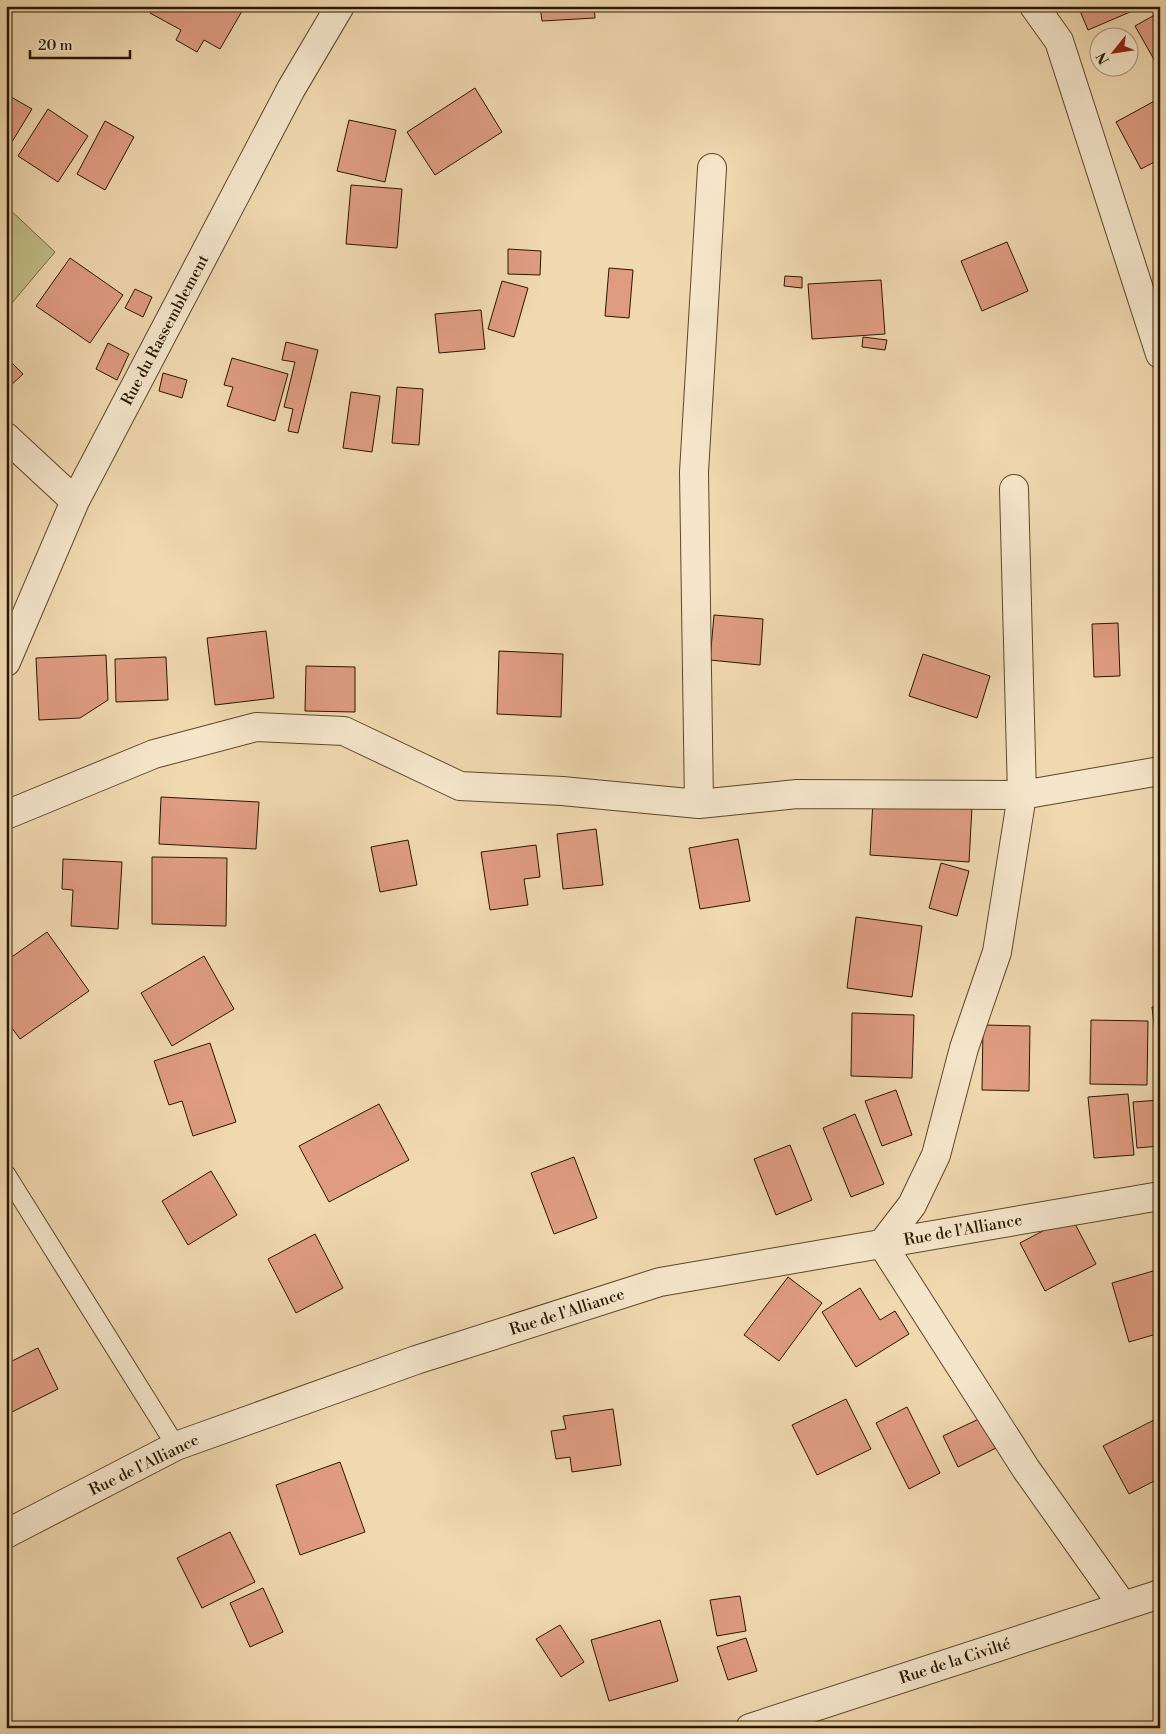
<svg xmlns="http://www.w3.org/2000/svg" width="1166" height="1734" font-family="'Libre Bodoni',serif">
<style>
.green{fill:#c0bd87;stroke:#746a44}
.building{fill:#df9c81;stroke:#291701}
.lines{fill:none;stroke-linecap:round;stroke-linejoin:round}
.service-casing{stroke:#5b472c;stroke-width:20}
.minor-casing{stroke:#5b472c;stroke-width:30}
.service{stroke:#f5e6cb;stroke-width:18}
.minor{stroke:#f5e6cb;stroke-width:28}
.labels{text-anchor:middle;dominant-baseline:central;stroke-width:5;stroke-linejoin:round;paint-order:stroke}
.street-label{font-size:16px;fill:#291701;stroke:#f5e6cb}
</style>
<rect width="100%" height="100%" fill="#f0d8af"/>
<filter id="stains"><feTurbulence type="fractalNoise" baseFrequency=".004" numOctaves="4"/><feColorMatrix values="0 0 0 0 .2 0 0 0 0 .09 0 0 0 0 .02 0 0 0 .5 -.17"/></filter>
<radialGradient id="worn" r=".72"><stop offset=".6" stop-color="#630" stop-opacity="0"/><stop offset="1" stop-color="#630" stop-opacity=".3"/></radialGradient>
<path class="green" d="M6 206 55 252 6 310Z"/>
<path class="building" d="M154 6H245L220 49 204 40 197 52 176 40 181 30 150 13Z
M540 6H594L595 18 542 21Z
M1078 6H1144L1088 30Z
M1160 12V70L1135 26Z
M475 88 502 132 435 175 407 132Z
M6 94 32 109 7 150 6 149Z
M1160 98V159L1141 169 1116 122Z
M48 109 88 136 58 182 18 156Z
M349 120 396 130 385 182 337 171Z
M105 121 134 137 105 190 77 174Z
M351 185 402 189 397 248 346 244Z
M1007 242 1028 291 982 311 961 261Z
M508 249 541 251 540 275 508 274Z
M70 258 123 295 90 343 36 306Z
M609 268 633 270 629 318 605 316Z
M785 276 802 277V288L784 286Z
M881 280 885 334 812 339 808 284Z
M502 281 528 288 514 337 488 329Z
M135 289 152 297 143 317 125 308Z
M481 310 485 349 439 353 435 314Z
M863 337 887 340 885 350 862 347Z
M286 342 318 350 298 433 288 431 293 409 284 407 295 362 282 360Z
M108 343 129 354 117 380 96 369Z
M6 357 23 374 8 388 6 386Z
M232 358 288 374 275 421 227 406 233 387 224 385Z
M163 373 187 380 182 398 159 391Z
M397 387 423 389 419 445 392 443Z
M351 392 380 396 372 452 343 448Z
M714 615 763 619 760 665 710 660Z
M1118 623 1120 676 1094 677 1092 624Z
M266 631 274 698 215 705 207 638Z
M499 651 563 654 561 717 497 714Z
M923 654 990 676 977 718 909 696Z
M106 655 108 700 80 718 39 720 36 658Z
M166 657 168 700 116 702 115 659Z
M306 666 355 667V712L305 711Z
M161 797 259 802 256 849 159 844Z
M873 800 972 807 969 862 870 855Z
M596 829 603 885 563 889 557 834Z
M738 839 750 901 700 909 689 848Z
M408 840 417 885 380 892 371 847Z
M536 845 540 877 524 879 528 905 490 910 481 852Z
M152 857 227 858 226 926 152 924Z
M63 859 122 862 118 929 71 926 73 890 62 889Z
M941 863 969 871 957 916 929 908Z
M856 917 922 926 912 997 847 988Z
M47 932 89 991 20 1039 6 1020V961Z
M204 956 234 1009 172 1046 141 993Z
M1160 1006V1078L1152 1007Z
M852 1013 914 1015 912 1078 851 1076Z
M1091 1020 1148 1021 1147 1085 1090 1084Z
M983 1025 1030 1026 1029 1091 982 1090Z
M210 1043 236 1122 193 1136 182 1101 169 1105 154 1061Z
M896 1090 912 1135 882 1146 865 1101Z
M1128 1094 1134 1155 1094 1158 1088 1097Z
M1160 1100V1146L1137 1148 1133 1102Z
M379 1104 409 1160 329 1202 299 1146Z
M855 1114 884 1184 851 1197 823 1128Z
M790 1145 812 1200 776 1215 754 1159Z
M574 1157 597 1218 554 1234 531 1173Z
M211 1171 237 1215 188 1245 162 1201Z
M1071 1216 1096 1264 1045 1291 1020 1243Z
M315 1234 343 1288 296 1313 268 1259Z
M1160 1269V1333L1129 1342 1112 1283Z
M788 1277 822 1303 779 1361 744 1335Z
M860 1288 880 1320 895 1311 909 1334 856 1367 822 1312Z
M38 1348 58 1389 6 1415V1364Z
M846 1399 871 1449 817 1475 792 1425Z
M907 1407 940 1473 909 1489 876 1423Z
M613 1409 621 1465 572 1472 570 1457 556 1459 551 1431 566 1429 563 1416Z
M1160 1410V1423L1154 1413Z
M983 1417 998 1447 958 1467 943 1436Z
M1154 1420 1160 1431V1478L1129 1494 1103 1446Z
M340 1462 365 1532 300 1555 276 1485Z
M230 1532 255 1582 202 1608 177 1558Z
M263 1588 283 1632 250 1647 230 1603Z
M740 1596 746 1631 717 1636 710 1600Z
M660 1620 678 1681 609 1701 591 1640Z
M560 1625 584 1662 561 1677 536 1639Z
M746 1638 757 1671 728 1680 717 1647Z"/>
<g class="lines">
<defs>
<path id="service" d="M6 1174 176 1446"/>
<path id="minor" d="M1034 6 1059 41 1160 354
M6 437 75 501
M1014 489 1022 795 997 952 964 1048 936 1155 912 1205 882 1244 1026 1469 1123 1606
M6 662 75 501 291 89 340 6
M699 804 694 472 712 168
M6 815 154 754 256 727 344 731 460 786 562 791 699 804 797 794 1022 795 1160 771
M6 1534 176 1446 416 1360 660 1282 1160 1196
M750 1728 1160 1594"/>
</defs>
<use href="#service" class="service-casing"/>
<use href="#minor" class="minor-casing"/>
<use href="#service" class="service"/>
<use href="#minor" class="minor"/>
</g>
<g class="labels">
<g class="street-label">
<text transform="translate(165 330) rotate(-62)">Rue du Rassemblement</text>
<text transform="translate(963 1230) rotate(-10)">Rue de l'Alliance</text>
<text transform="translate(567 1312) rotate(-18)">Rue de l'Alliance</text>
<text transform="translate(144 1465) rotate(-26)">Rue de l'Alliance</text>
<text transform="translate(955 1661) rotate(-18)">Rue de la Civilté</text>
</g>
</g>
<rect width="1166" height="1734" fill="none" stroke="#f0d8af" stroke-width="25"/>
<rect x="8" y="8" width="1151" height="1719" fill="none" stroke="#291701" stroke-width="2.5"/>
<rect x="12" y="12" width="1141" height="1709" fill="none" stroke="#291701"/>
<g transform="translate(1114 52) rotate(240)"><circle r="24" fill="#f5e6cb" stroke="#a3937a"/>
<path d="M0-4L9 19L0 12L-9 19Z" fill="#8f2418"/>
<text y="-8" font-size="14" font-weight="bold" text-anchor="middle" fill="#291701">N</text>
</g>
<path d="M30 50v8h100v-8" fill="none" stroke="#291701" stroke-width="2.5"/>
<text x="38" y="50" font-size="15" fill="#291701" stroke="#f5e6cb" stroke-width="4" paint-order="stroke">20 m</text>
<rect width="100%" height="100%" filter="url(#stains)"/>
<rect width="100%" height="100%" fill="url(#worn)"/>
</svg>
